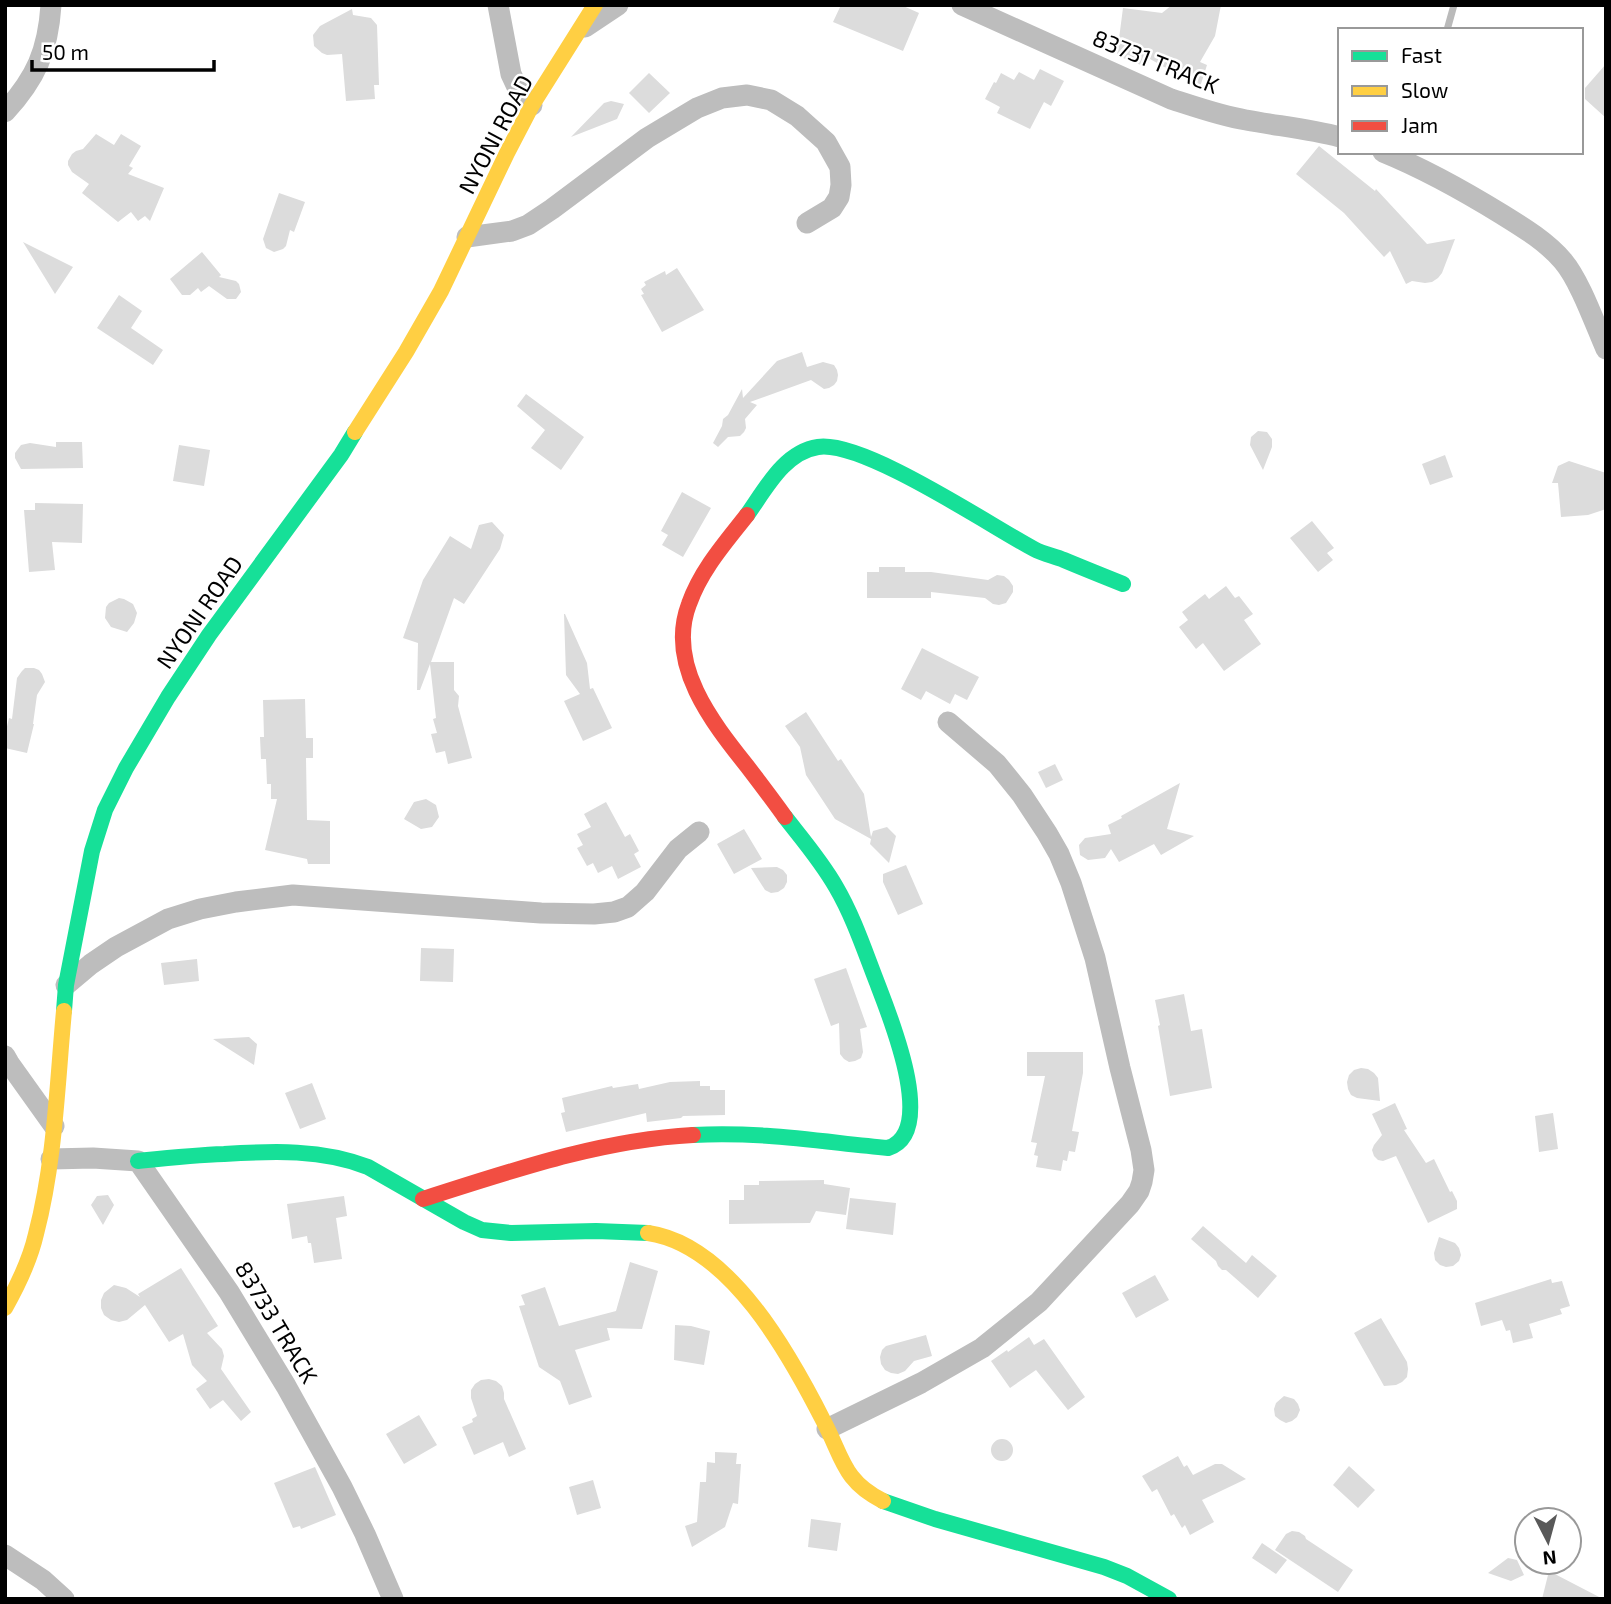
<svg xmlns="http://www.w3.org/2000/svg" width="1611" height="1604" font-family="'Exo 2',sans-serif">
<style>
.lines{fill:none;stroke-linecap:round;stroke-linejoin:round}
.stream{stroke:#bababa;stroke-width:7}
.building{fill:#dcdcdc}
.street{stroke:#bdbdbd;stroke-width:21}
.fast{stroke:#16e098;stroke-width:16}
.slow{stroke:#ffcf43;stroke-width:16}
.jam{stroke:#f24e42;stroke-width:16}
.labels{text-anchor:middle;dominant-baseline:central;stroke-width:5;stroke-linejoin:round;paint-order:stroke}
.street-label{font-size:23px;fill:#000;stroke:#fff}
</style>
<rect width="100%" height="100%" fill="#fff"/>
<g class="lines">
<path class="stream" d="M1447 30 1454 5"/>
</g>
<path class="building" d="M841 5H901L919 13 903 51 833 22Z
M1172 5H1221L1215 36 1200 62 1207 65 1200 87 1150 59 1146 67 1123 58 1124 56 1117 54 1123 8 1162 13Z
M352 9 353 15 371 18 377 25 379 85H374L375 99 346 101 342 54 327 55 322 53 314 46 313 35 320 26Z
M1606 64V118L1585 99V88Z
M1040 69 1064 81 1051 106 1044 102 1030 129 997 113 1000 107 985 99 994 82 996 83 1001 73 1014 80 1019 72 1034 80Z
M649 73 670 93 649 113 629 93Z
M611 101 624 104 617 119 571 137 604 103Z
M96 134 114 145 121 134 141 146 129 166 133 168 128 174 164 188 150 221 145 216 138 221 131 212 118 222 82 193 89 184 72 172 68 165V161L72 154 76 151 83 149Z
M1319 146 1375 191 1376 189 1427 244 1455 239 1442 273 1438 278 1432 282 1425 283 1412 281 1406 284 1390 251 1384 257 1344 213 1296 174Z
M279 193 305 202 294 232 290 230 286 246 283 249 274 252 266 248 263 239Z
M23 242 73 267 55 294Z
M202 252 221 275 219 277 236 281 239 284 241 292 236 299H227L209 286 201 292 198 288 190 295H182L170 279Z
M677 268 704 310 662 332 641 295 644 294 641 289 646 285 644 282 665 271 666 275Z
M119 295 142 311 131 328 163 350 153 365 97 328Z
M802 352 807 367 823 362 834 365 837 370 838 375 837 381 834 385 829 388 824 389 811 380 750 402 757 405 745 419 746 428 744 432 740 436 728 437 718 447 713 443 722 426 723 419 728 415 742 389 743 398 777 361Z
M526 394 584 437 561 470 531 448 545 430 517 406Z
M1258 431 1267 432 1272 439V447L1263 470 1250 445 1251 437Z
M56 442H82L83 468 21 469 15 458V453L21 445 30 443 56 447Z
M179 445 210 450 204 486 173 481Z
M1445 455 1453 477 1430 485 1422 464Z
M1569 461 1606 473V509L1588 515 1561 517 1558 483H1552L1558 466Z
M682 492 711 508 683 557 662 545 668 535 661 531Z
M35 503 83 504 82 543 52 542 55 570 29 572 24 510H35Z
M1312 521 1334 548 1327 553 1333 560 1318 572 1290 538Z
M492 522 504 535 500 549 464 604 454 598 431 662H454V690L459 696 458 706 472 758 448 764 445 751 436 753 431 734 437 733 433 719 436 718 430 664 420 690H417L418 643 403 638 423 580 450 536 471 549 479 525Z
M879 567H905V572H931L988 580 997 575 1004 576 1009 580 1013 586V592L1006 603 999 605 993 604 985 598 931 592V598H867V572H879Z
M1226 586 1235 598 1239 596 1253 614 1244 620 1261 644 1224 671 1203 643 1196 649 1179 627 1188 620 1182 612 1205 594 1209 599Z
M119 598 124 599 133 604 137 613 134 623 127 632 111 627 105 618 106 607 109 603Z
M564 614H565L587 663 590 689 593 688 612 728 583 741 564 701 580 694 566 675Z
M922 648 979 677 967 700 955 694 950 704 926 691 921 700 901 689Z
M25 668H34L39 670 42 674 45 682 37 695 33 724H34L27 753 5 748V735L9 718 12 719 17 678 22 671Z
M305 699 306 738H313V758H306L307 820 330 821V864H308L307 859 265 850 277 799H271V784H267L266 759H261L260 737H264L263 700Z
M806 712 838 761 841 759 864 794 871 837 873 831 887 827 896 836 889 863 870 844 871 839 835 819 806 775 800 747 785 726Z
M1055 764 1063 780 1046 788 1038 772Z
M1180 783 1167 829 1194 836 1161 855 1154 844 1119 862 1111 849 1105 858 1088 860 1080 855 1079 845 1085 838 1111 834 1108 825 1122 818 1121 816Z
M426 799 436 805 439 817 432 827 421 829 404 819 414 802Z
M606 802 625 837 630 834 639 851 634 854 641 867 618 879 612 866 598 873 593 863 587 866 577 848 583 845 577 834 591 827 584 814Z
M744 829 762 859 734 874 717 844Z
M906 865 923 904 898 915 883 882V874Z
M777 867 783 870 787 875V882L784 888 778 892 771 893 765 890 751 868Z
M421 948 454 949 453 982 420 981Z
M197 959 199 981 164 985 161 963Z
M846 968 867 1027 860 1029 863 1052 861 1058 855 1061 849 1062 844 1059 840 1054 839 1023 831 1026 814 979Z
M1184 994 1191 1031 1202 1029 1212 1088 1170 1096 1158 1026 1160 1025 1155 1000Z
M249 1037 257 1044 254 1065 213 1039Z
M1027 1052H1083V1073L1072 1131 1079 1132 1075 1152 1069 1151 1067 1161 1063 1160 1061 1171 1036 1167 1038 1156 1034 1155 1037 1143 1031 1142 1045 1076H1027Z
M1361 1068 1368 1069 1374 1073 1378 1078 1380 1101 1357 1098 1351 1095 1348 1089 1347 1082 1349 1075 1354 1070Z
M700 1081V1086H710V1090H725V1115L683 1116 681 1118 647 1122 646 1113 566 1132 561 1113 565 1112 562 1098 612 1086 613 1088 638 1084 639 1089 670 1082Z
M312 1083 326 1119 300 1129 285 1093Z
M1395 1103 1407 1129 1404 1130 1426 1163 1434 1159 1450 1192 1452 1191 1457 1201V1209L1428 1223 1396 1156 1383 1161 1378 1160 1374 1156 1372 1150 1374 1145 1382 1135 1372 1114Z
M1553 1113 1558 1149 1539 1152 1535 1116Z
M824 1180V1184L850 1188 846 1215 816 1211 810 1223 729 1224V1200H744V1185H759V1181Z
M108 1195 114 1205 103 1225 91 1205 97 1196Z
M344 1196 347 1216 336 1218 342 1259 314 1263 311 1243H308L307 1236 292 1239 287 1204Z
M850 1198 896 1203 893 1235 846 1229Z
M1203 1226 1246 1263 1252 1255 1277 1276 1258 1298 1226 1270H1222L1218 1266 1216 1261 1191 1239Z
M1439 1237 1455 1243 1459 1248 1461 1255 1459 1261 1453 1266 1446 1267 1440 1265 1435 1260 1434 1253Z
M630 1262 658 1271 642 1329 607 1328 610 1340 575 1350 592 1397 569 1405 560 1381 539 1367 519 1306 525 1305 521 1295 545 1287 559 1326 616 1311Z
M181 1268 218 1326 207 1333 222 1349 224 1356 221 1369 251 1412 241 1421 223 1400 210 1409 196 1389 207 1381 192 1365 183 1334 169 1342 145 1305 127 1320 119 1322 111 1320 104 1315 101 1308V1300L104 1293 114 1285 126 1288 140 1297 138 1294Z
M1155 1275 1169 1300 1136 1318 1122 1293Z
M1551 1279 1552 1283 1562 1281 1570 1306 1560 1309 1562 1314 1529 1324 1533 1338 1513 1343 1510 1330 1506 1331 1502 1320 1481 1326 1475 1303Z
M1381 1318 1407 1362 1408 1369 1407 1377 1402 1382 1396 1385 1384 1386 1354 1333Z
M675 1325 691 1326 710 1331 704 1365 674 1360Z
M926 1335 932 1356 914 1361 905 1371 898 1374 891 1373 885 1370 881 1364 880 1357 882 1350 886 1346Z
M1029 1337 1034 1345 1044 1339 1085 1397 1068 1410 1036 1370 1010 1388 991 1361 1007 1350 1008 1352Z
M489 1379 496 1381 502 1386 504 1393V1399L526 1449 509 1457 503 1442 474 1455 462 1427 473 1422 472 1419 477 1416 471 1398V1390L475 1384 481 1380Z
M1284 1396 1294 1399 1298 1404 1300 1410 1297 1417 1292 1421 1286 1423 1280 1420 1275 1416 1274 1409 1276 1403Z
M419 1415 437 1445 404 1464 386 1434Z
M991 1450a11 11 0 1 1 22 0a11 11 0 1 1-22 0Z
M715 1452 737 1453 736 1464H741L738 1504 733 1503 725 1527 692 1547 685 1526 697 1522 700 1482H706L707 1462 715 1463Z
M1178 1456 1184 1467 1187 1465 1193 1475 1215 1464H1222L1246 1479 1202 1500 1214 1522 1190 1535 1185 1525 1182 1528 1174 1514 1171 1516 1157 1489 1152 1492 1142 1476Z
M1349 1466 1375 1490 1358 1508 1333 1485Z
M315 1467 336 1515 301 1529 300 1526 293 1528 274 1483Z
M593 1480 601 1508 577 1515 569 1487Z
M811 1519 841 1523 837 1551 808 1547Z
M1292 1531 1299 1532 1305 1536 1306 1539 1353 1570 1338 1592 1275 1550 1286 1534Z
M1262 1543 1287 1560 1276 1574 1252 1558Z
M1508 1558 1517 1560 1524 1575 1511 1581 1488 1573Z
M1549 1571 1603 1599H1542Z"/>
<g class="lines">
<path class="street" d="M498 5 511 74 518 89 532 105
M962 5 1171 99C1196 107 1221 116 1246 120 1278 126 1309 129 1340 137
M585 27 618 5
M5 112C36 78 48 51 51 5
M1383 152C1425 169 1464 191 1503 215 1524 228 1547 242 1563 261 1580 281 1595 324 1606 349
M467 237 512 231 528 225 552 209 647 138 697 108 722 98 747 95 771 100 797 116 826 142 840 167 841 185 839 197 832 208 807 223
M66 985 91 964 116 947 168 919 200 909 236 902 293 895 541 913 594 914 614 912 628 907 645 892 678 849 699 832
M5 1056 9 1063 54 1126
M51 1159 93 1158 138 1161 229 1292 286 1386 342 1487 365 1534 393 1599
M827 1429 921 1383 982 1348 1039 1302 1130 1204 1139 1191 1142 1182 1144 1170 1141 1150 1120 1068 1095 958 1071 883 1059 854 1047 833 1022 795 997 764 948 722
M5 1555 43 1580 64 1599"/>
<path class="fast" d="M747 515C765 490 784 452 818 447 863 440 989 525 1034 549 1043 554 1054 556 1064 560 1083 568 1103 576 1123 584
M64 1011 66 985 92 851 105 810 126 768 168 697 209 635 341 455 355 432
M693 1135C759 1131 823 1142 888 1148 939 1132 888 1012 876 980 864 949 853 916 836 887 822 862 803 840 785 817
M138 1161C167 1158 195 1155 224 1154 273 1151 322 1149 368 1167L464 1222 482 1230 511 1233 596 1231 648 1233
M883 1501 935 1519 1104 1567 1127 1576 1169 1599"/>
<path class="slow" d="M355 432 406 352 441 291 507 153 532 105 595 5
M648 1233C730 1245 790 1355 824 1422 843 1458 843 1481 883 1501
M5 1308C18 1285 30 1260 36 1234 55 1161 57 1086 64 1011"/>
<path class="jam" d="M747 515C725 543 701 570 689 604 666 664 712 722 747 766 760 783 773 800 785 817
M423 1199C511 1171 600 1140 693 1135"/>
</g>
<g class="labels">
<g class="street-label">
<text transform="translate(1156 61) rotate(22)">83731 TRACK</text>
<text transform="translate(495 134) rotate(-62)">NYONI ROAD</text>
<text transform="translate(199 612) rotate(-55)">NYONI ROAD</text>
<text transform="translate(277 1322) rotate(59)">83733 TRACK</text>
</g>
</g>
<rect width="1611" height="1604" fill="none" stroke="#000000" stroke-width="14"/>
<rect x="1338" y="28" width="245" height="126" fill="#ffffff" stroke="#999999" stroke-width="2"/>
<rect x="1352" y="51" width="35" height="10" fill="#16e098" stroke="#999999" stroke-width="2"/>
<text x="1401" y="63" font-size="21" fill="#000000">Fast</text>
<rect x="1352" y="86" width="35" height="10" fill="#ffcf43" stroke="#999999" stroke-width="2"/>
<text x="1401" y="98" font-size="21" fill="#000000">Slow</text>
<rect x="1352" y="121" width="35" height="10" fill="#f24e42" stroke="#999999" stroke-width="2"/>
<text x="1401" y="133" font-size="21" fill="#000000">Jam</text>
<g transform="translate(1548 1541) rotate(174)"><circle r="33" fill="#ffffff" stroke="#999999" stroke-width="2"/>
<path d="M0-5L12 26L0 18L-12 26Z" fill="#595959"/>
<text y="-10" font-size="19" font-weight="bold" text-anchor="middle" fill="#000000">N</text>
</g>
<path d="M32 60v10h182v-10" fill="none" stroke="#000000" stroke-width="3.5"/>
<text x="42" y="60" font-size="21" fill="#000000" stroke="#ffffff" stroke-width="5" paint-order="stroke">50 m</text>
</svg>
